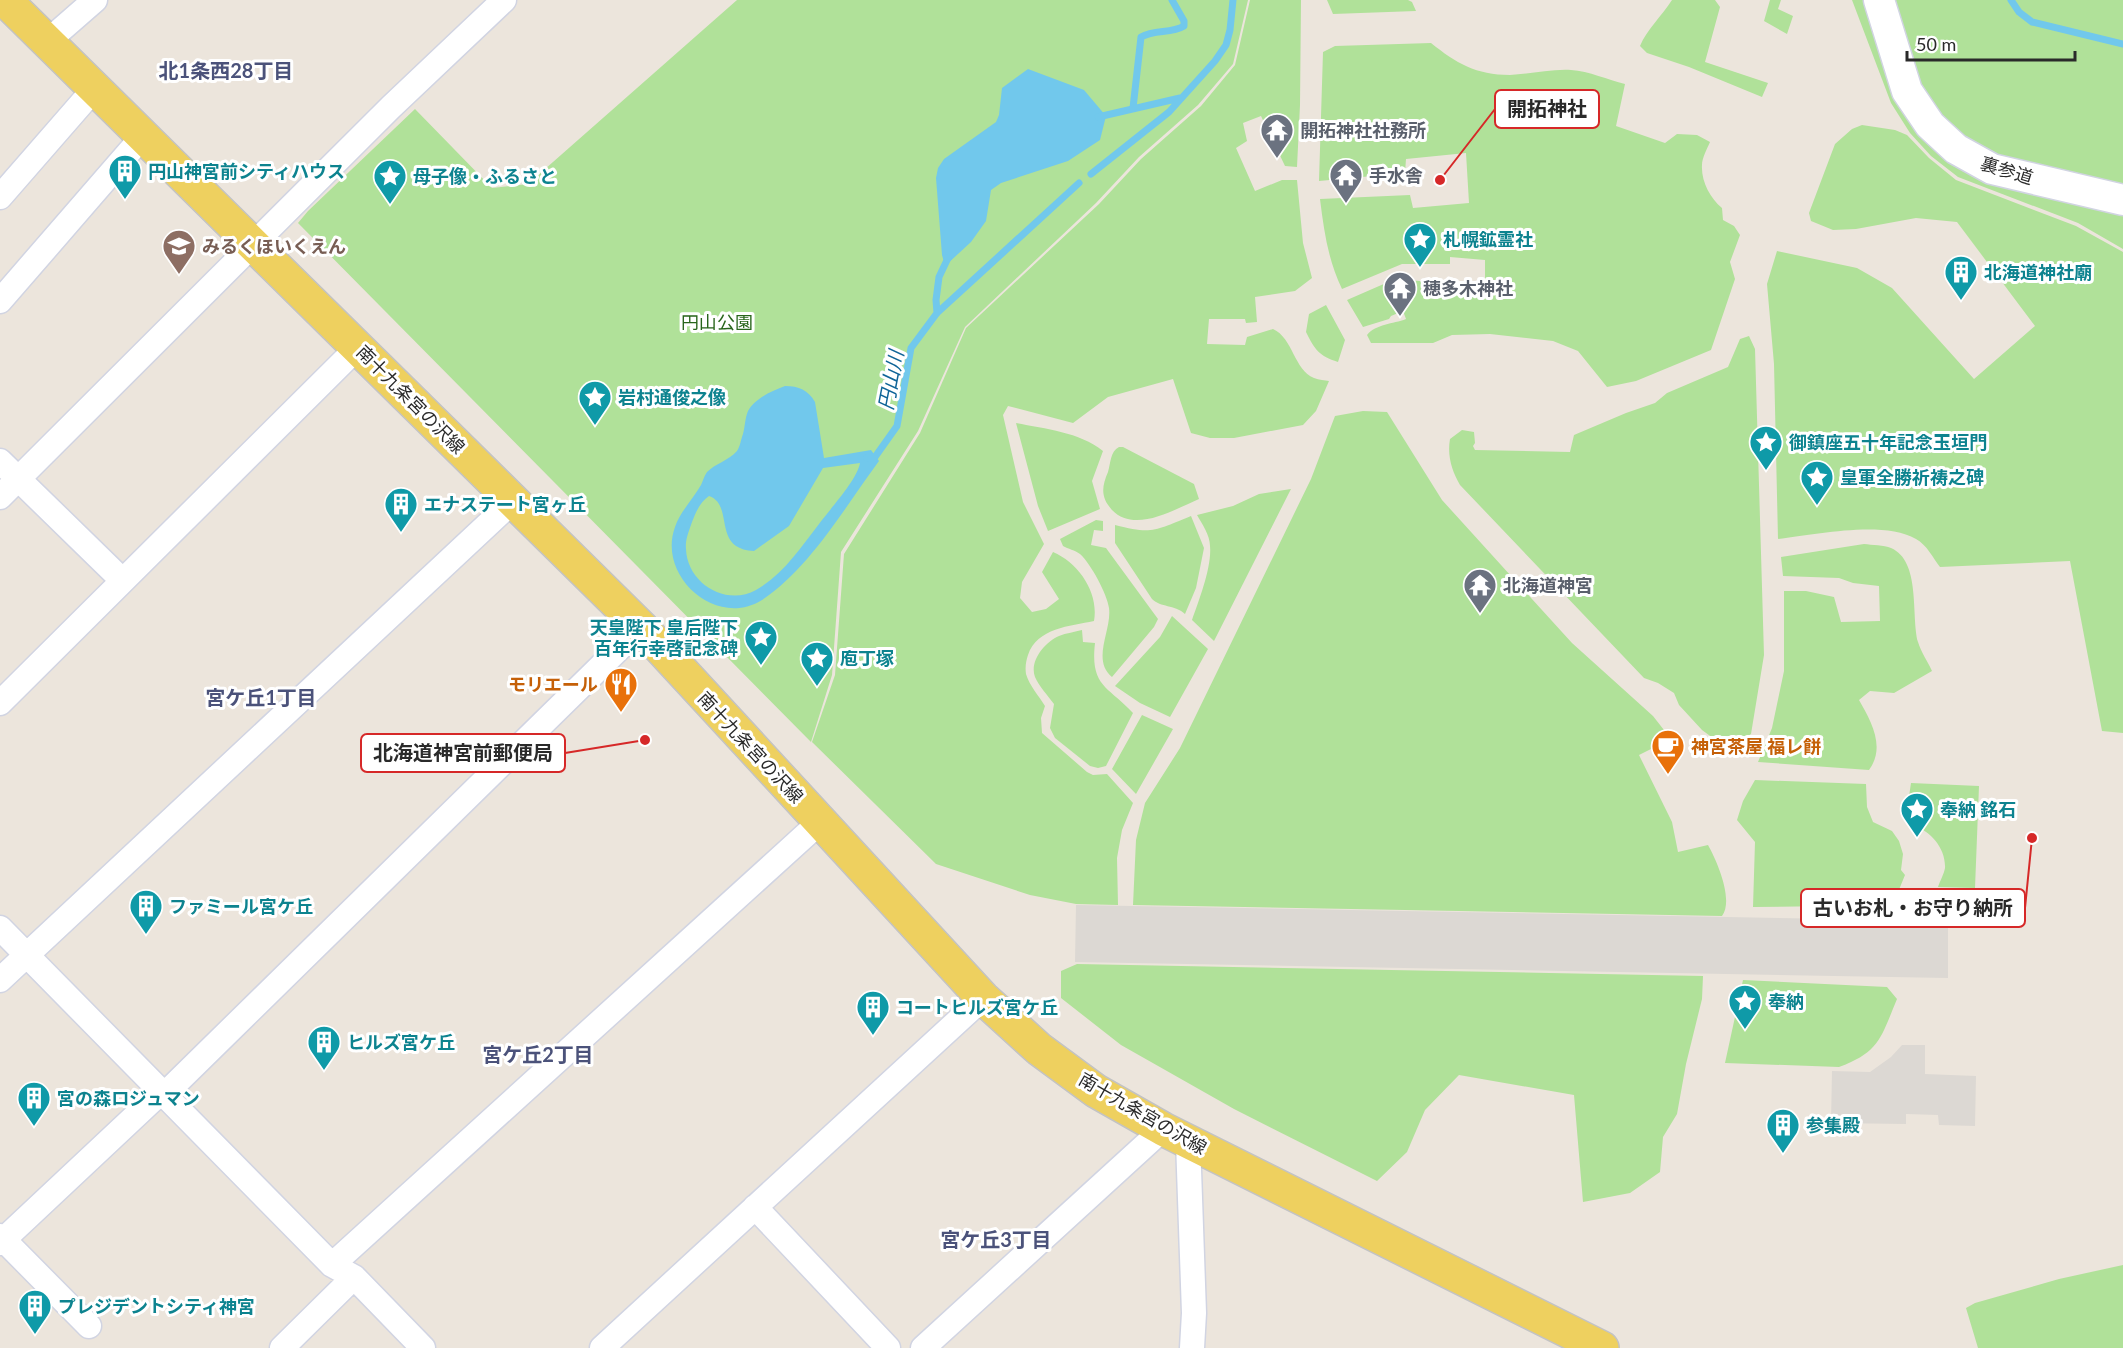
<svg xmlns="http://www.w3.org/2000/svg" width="2123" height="1348" font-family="Lato,'Noto Sans JP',sans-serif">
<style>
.green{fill:#b0e199}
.plaza{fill:#dcd8d3}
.water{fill:#71c8ec;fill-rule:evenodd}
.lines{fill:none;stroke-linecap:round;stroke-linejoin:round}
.stream{stroke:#71c8ec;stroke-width:7}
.minor-casing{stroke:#d1d4e2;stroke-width:27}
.tertiary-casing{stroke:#d1d4e2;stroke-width:33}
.primary-casing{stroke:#c3c3c3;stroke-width:36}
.minor{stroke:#fff;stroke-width:24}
.tertiary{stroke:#fff;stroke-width:30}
.primary{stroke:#eed05f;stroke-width:33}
.labels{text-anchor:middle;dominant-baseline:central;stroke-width:6;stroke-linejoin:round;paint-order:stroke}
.worship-label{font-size:18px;font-weight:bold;fill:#5b616d;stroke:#fff;text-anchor:start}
.street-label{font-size:18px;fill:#2a2a2a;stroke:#fff}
.culture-label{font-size:18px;font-weight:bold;fill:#0d838f;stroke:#fff;text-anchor:start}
.education-label{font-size:18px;font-weight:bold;fill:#785e54;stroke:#fff;text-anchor:start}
.park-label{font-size:18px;fill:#28651b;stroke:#fff}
.food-label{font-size:18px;font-weight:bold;fill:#c56008;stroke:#fff;text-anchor:end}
.neighbourhood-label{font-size:20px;font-weight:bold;fill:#4b527a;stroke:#fff}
.water-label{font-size:20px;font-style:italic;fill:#106598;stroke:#fff}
.leader{fill:none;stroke:#d62828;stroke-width:2}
.callout-dot{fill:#d62828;stroke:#fff;stroke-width:2}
.callout{fill:#fff;stroke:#d62828;stroke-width:2}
.callout-label{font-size:20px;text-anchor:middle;font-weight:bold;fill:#2a2a2a}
</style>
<rect width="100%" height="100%" fill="#ece5dc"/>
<path class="green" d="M737 0H1248L1233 64 1198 105 1139 157 1096 203 965 327 918 431 841 552 832 675 811 742 298 223 308 211 415 109 492 188 528 184Z
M1250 0H1301L1300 105 1297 167 1285 166 1261 116 1243 123 1247 141 1236 148 1255 191 1282 180H1297L1303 243 1312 278 1295 291 1255 297 1257 322 1246 323 1245 319H1209L1207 344 1245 345 1247 337 1273 329C1293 338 1294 370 1314 378 1319 380 1325 380 1329 381L1316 411 1303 425 1234 438H1210L1191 433 1173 379 1108 397 1073 423 1008 406 1003 415 1023 502 1044 544 1022 582 1020 598 1032 612 1046 609 1059 599 1042 572 1053 552C1079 563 1099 593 1094 621 1070 626 1037 628 1028 655 1026 661 1025 667 1026 674 1029 685 1039 696 1045 706L1041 718 1042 733 1087 772 1093 775 1107 774 1133 803 1122 830 1117 858 1118 905 1076 904 1030 895 936 864 812 742 835 675 844 554 920 433 966 328 1099 204 1141 159 1201 106 1235 65Z
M1327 0H1408L1412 2 1416 11 1333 14Z
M1672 0H1715L1720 7 1705 62 1768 83 1762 97 1689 67 1647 53 1640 46C1647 29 1662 16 1672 0Z
M1770 0H1781L1778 9 1793 16 1787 34 1764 21Z
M1852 0H2123V249L2078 223 1958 177 1931 156 1910 133 1891 103Z
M1431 43C1456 63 1476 75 1510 75 1531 74 1550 69 1571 70 1589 71 1608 80 1625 84L1616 126 1665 143 1677 134 1697 135 1710 142C1707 149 1702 158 1702 165 1701 181 1710 198 1722 208L1723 220 1734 226 1740 235 1730 262 1735 279 1711 350 1636 381 1607 387 1578 351 1553 341 1490 334 1452 335 1433 343H1371L1367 335C1376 324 1393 324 1406 319L1403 311 1391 316 1389 319 1363 327 1347 300 1386 283 1405 280 1450 283 1451 288 1485 287V260L1450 257V264H1402L1342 289C1328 260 1324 231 1320 199L1410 195 1413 208 1469 203 1466 153 1406 159 1405 173 1319 181 1323 52 1335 46Z
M1862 125 1895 130 1907 135 1929 158 1956 180 2076 226 2123 252V733L2102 731 2070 561 1940 567C1933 558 1927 545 1916 539 1882 520 1816 535 1778 539L1774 364 1767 284 1777 251 1857 268 1892 288 1974 379 2035 326 1957 222 1916 218 1856 229 1833 230 1811 221 1809 213 1835 144 1852 129Z
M1326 305 1345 340 1338 362C1319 356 1315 350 1306 332L1309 314Z
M1749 336 1755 349 1764 655 1751 734 1738 743 1717 741 1702 730 1679 705 1674 693 1658 683 1644 678 1460 485C1452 471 1447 456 1450 439L1462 430 1474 432 1475 443 1473 446 1475 450 1570 452 1574 435 1626 413 1655 403 1667 393 1728 367 1740 339Z
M1363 411 1387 412 1442 500 1572 643 1653 716 1671 739 1639 755 1672 822 1678 852 1708 845C1717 861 1734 900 1722 916L1133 905 1136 840 1145 803 1180 748 1311 479 1335 416Z
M1016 423C1046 429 1079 432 1103 451L1092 481 1100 509 1048 531 1038 506Z
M1119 447H1123L1194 484 1199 499C1175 509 1135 534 1112 510 1100 497 1102 486 1108 472 1111 462 1110 452 1119 447Z
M1291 489 1214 641 1192 620C1199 600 1212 567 1210 546 1210 535 1202 524 1197 515L1233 506 1259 494Z
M1191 516 1204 548 1196 588 1185 614C1174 604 1161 608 1152 599L1115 543V525C1153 535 1156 530 1191 516Z
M1096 520 1103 521V531L1094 530 1091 545 1106 548 1158 619 1154 627 1112 677C1091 660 1112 630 1109 608 1107 594 1091 564 1080 554 1075 550 1068 549 1063 546L1060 539Z
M1864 544C1872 545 1884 545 1891 548 1921 561 1911 615 1918 642 1921 652 1928 662 1932 671L1894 693 1870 691 1859 700C1871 721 1886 747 1869 770L1758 762 1772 728 1784 671V591H1806L1834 597 1841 622 1880 621 1879 586 1853 583 1839 578 1783 576 1781 557Z
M1172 616 1208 649 1170 717 1140 703 1115 686 1160 637Z
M1082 630 1083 642 1095 643C1090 687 1108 686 1133 713L1106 766 1098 768 1090 766 1055 738 1050 728 1054 704C1048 696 1039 686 1035 677 1029 661 1045 642 1059 636 1066 633 1075 632 1082 630Z
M1142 715 1173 729 1136 794 1112 769Z
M1755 780 1866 784 1867 807 1873 822 1892 831 1899 841 1903 854 1901 870 1905 875 1896 897 1886 900 1882 893 1848 891 1834 894 1833 906 1753 907 1755 842 1737 820 1743 801Z
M1911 783 1979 786 1975 888 1938 887C1940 881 1944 874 1945 868 1946 849 1931 831 1914 826L1907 810Z
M1077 964 1703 976 1702 999 1686 1064 1677 1114 1663 1137 1660 1172 1630 1193 1583 1202 1574 1095 1459 1075 1425 1110 1407 1152 1377 1181 1234 1109 1121 1045 1061 998V971Z
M1743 980 1887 987 1897 999C1881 1037 1880 1052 1839 1067L1725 1063Z
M2123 1265V1348H1978L1966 1308 1975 1303 2059 1279Z"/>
<path class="plaza" d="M1076 905 1948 921V978L1075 962Z
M1902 1045H1925V1074L1976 1076 1975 1126 1939 1125 1938 1115 1906 1114V1124L1831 1123 1832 1071 1870 1072 1891 1057Z"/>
<path class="water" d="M1028 69 1084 90 1106 116 1100 140 1068 161 1001 183 991 190 986 221 971 242 945 266 942 255 936 178 938 168 944 159 996 122 999 115 1002 88Z
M785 386C799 386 808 390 815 402L824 458 871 450 879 461C845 507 810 568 762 600 716 629 657 576 675 527 680 512 693 499 701 485 703 481 704 476 707 472 715 464 729 460 737 451 740 447 741 439 743 434 745 427 745 418 748 411 755 398 772 391 785 386ZM860 463C857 480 830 509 819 524 801 547 783 575 756 590 726 607 687 583 686 549 685 540 689 531 692 522 696 512 700 502 709 496 735 505 711 549 754 551L789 526 823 468Z"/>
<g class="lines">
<path class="stream" d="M2011 0 2019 12 2032 22 2123 44
M1133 108 1141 37C1155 29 1171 34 1184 26V21L1172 0
M1098 117 1180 98
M1091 174 1169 112 1215 61 1226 45 1230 30 1233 0
M937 313 936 300 939 277 948 258
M867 458 875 457 897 426 911 348 937 313 1079 183"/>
<defs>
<path id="minor" d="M48 41 95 0
M0 197 95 88
M0 301 143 136
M0 461 122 580
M0 497 391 107 504 0
M0 703 358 347
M0 928 332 1265 354 1277 423 1348
M0 980 514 500
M164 1095 641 627
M1188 1141 1194 1313 1192 1348
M755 1207 888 1348
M0 1236 89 1326
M0 1243 161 1092
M332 1265 820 822
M282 1348 354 1277
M602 1348 983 998
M923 1348 1163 1129"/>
<path id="tertiary" d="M1879 0 1907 91 1930 125 1956 149 1992 169 2123 200"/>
<path id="primary" d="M5 0 641 627 983 998 1039 1049 1096 1091 1163 1129 1602 1348"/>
</defs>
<use href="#minor" class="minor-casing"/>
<use href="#tertiary" class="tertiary-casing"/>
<use href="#primary" class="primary-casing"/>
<use href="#minor" class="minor"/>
<use href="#tertiary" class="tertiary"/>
<use href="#primary" class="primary"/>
</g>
<defs>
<symbol id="temple-pin" viewBox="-11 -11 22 30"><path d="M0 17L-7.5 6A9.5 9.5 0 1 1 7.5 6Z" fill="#6b7280" stroke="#fff"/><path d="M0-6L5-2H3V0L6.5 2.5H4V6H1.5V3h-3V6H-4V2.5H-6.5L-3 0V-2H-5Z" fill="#fff"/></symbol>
<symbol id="building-pin" viewBox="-11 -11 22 30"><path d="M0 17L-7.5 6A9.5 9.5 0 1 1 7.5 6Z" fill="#0f9aa8" stroke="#fff"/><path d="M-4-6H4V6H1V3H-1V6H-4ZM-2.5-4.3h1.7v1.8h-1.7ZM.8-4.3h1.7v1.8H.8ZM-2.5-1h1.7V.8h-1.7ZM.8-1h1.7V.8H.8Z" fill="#fff"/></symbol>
<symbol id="sight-pin" viewBox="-11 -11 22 30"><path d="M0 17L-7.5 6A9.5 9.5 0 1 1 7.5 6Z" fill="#0f9aa8" stroke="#fff"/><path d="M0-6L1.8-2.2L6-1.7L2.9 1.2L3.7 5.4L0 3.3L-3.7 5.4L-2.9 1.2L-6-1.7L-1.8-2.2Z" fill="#fff"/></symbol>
<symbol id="school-pin" viewBox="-11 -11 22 30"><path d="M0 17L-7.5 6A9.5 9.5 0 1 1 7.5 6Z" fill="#8d6e63" stroke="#fff"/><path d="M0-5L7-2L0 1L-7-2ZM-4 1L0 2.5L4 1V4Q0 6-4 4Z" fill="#fff"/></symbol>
<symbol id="restaurant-pin" viewBox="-11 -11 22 30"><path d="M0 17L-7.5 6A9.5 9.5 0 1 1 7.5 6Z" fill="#e8710a" stroke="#fff"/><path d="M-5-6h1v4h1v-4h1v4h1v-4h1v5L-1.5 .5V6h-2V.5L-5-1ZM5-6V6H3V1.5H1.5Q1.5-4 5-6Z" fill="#fff"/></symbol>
<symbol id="cafe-pin" viewBox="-11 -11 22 30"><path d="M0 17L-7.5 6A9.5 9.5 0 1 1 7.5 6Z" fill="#e8710a" stroke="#fff"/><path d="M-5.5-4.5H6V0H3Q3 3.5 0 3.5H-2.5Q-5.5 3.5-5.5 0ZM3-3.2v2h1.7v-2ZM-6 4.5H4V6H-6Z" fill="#fff"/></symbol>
</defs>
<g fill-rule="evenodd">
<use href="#temple-pin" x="1258" y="111" width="38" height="52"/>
<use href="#building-pin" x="106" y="152" width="38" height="52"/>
<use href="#temple-pin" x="1327" y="156" width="38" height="52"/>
<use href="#sight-pin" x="371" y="157" width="38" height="52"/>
<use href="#sight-pin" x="1401" y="220" width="38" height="52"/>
<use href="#school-pin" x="160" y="227" width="38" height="52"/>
<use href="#building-pin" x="1942" y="253" width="38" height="52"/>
<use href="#temple-pin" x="1381" y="269" width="38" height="52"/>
<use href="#sight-pin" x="576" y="378" width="38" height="52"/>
<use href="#sight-pin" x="1747" y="423" width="38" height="52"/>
<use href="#sight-pin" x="1798" y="458" width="38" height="52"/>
<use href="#building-pin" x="382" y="485" width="38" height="52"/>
<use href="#temple-pin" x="1461" y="566" width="38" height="52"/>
<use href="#sight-pin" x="742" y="618" width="38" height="52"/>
<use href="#sight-pin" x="798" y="639" width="38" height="52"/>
<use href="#restaurant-pin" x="602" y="665" width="38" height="52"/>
<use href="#cafe-pin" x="1649" y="727" width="38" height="52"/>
<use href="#sight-pin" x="1898" y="790" width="38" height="52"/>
<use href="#building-pin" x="127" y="887" width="38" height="52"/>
<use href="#sight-pin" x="1726" y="982" width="38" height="52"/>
<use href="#building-pin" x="854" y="988" width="38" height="52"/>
<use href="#building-pin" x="305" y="1023" width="38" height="52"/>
<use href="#building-pin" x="15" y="1079" width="38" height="52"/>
<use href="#building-pin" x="1764" y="1106" width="38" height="52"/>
<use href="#building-pin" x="16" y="1287" width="38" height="52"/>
</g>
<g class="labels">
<g class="worship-label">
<text x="1300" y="130">開拓神社社務所</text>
<text x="1369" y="175">手水舎</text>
<text x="1423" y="288">穂多木神社</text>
<text x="1503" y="585">北海道神宮</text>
</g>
<g class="street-label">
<text transform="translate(2007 170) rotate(17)">裏参道</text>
<text transform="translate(411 399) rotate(45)">南十九条宮の沢線</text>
<text transform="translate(751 747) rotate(47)">南十九条宮の沢線</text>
<text transform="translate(1143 1113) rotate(30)">南十九条宮の沢線</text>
</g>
<g class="culture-label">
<text x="148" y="171">円山神宮前シティハウス</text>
<text x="413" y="176">母子像・ふるさと</text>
<text x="1443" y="239">札幌鉱霊社</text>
<text x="1984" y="272">北海道神社廟</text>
<text x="618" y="397">岩村通俊之像</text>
<text x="1789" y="442">御鎮座五十年記念玉垣門</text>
<text x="1840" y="477">皇軍全勝祈祷之碑</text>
<text x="424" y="504">エナステート宮ヶ丘</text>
<text x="738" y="627" text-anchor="end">天皇陛下 皇后陛下<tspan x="738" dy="21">百年行幸啓記念碑</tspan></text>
<text x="840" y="658">庖丁塚</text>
<text x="1940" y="809">奉納 銘石</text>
<text x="169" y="906">ファミール宮ケ丘</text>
<text x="1768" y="1001">奉納</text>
<text x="896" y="1007">コートヒルズ宮ケ丘</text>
<text x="347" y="1042">ヒルズ宮ケ丘</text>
<text x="57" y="1098">宮の森ロジュマン</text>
<text x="1806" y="1125">参集殿</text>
<text x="58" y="1306">プレジデントシティ神宮</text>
</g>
<g class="education-label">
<text x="202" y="246">みるくほいくえん</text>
</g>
<g class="park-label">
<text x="717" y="322">円山公園</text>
</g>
<g class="food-label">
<text x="598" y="684">モリエール</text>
<text x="1691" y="746" text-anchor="start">神宮茶屋 福レ餅</text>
</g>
<g class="neighbourhood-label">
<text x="226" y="70">北1条西28丁目</text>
<text x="261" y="697">宮ケ丘1丁目</text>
<text x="538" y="1054">宮ケ丘2丁目</text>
<text x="996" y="1239">宮ケ丘3丁目</text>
</g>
<g class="water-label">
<text transform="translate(890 380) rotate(-79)">円山川</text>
</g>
</g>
<path class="leader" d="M1440 180L1495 109M645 740L565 753M2032 838L2025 908"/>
<g class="callout-dot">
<circle cx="1440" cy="180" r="6"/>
<circle cx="645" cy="740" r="6"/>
<circle cx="2032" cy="838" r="6"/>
</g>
<g class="callout">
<rect x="1495" y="90" width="104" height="38" rx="6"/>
<rect x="361" y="734" width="204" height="38" rx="6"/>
<rect x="1801" y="889" width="224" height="38" rx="6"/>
</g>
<g class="callout-label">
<text x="1547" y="116">開拓神社</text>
<text x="463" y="760">北海道神宮前郵便局</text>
<text x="1913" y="915">古いお札・お守り納所</text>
</g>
<path d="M1907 51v9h168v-9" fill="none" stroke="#2a2a2a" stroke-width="3"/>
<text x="1916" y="51" font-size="18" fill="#2a2a2a" stroke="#ffffff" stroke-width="4.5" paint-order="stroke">50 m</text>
</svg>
